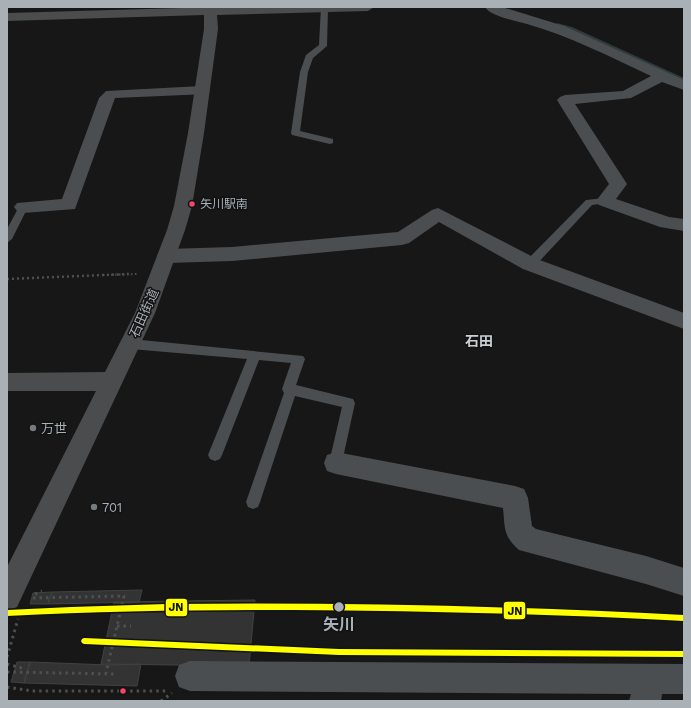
<svg xmlns="http://www.w3.org/2000/svg" width="691" height="708" font-family="'Work Sans','Noto Sans JP',sans-serif">
<style>
.lines{fill:none;stroke-linecap:round;stroke-linejoin:round}
.stream{fill:#303b3d;fill-rule:evenodd}
.building{fill:#333334;stroke:#3f4243}
.path-far2{stroke:#4d4f50;stroke-width:2;stroke-dasharray:1.5 2.5;stroke-linecap:butt}
.path-far1{stroke:#4d4f50;stroke-width:2.5;stroke-dasharray:2 3;stroke-linecap:butt}
.path{stroke:#4d4f50;stroke-width:3;stroke-dasharray:2.5 4;stroke-linecap:butt}
.lane{fill:#4b4e50;fill-rule:evenodd}
.street{fill:#4b4e50;fill-rule:evenodd}
.secondary{fill:#4a4c4d;fill-rule:evenodd}
.rail-1-casing{stroke:#111213;stroke-width:3}
.rail-1{fill:#ff0;fill-rule:evenodd}
.bus-dot{fill:#f34667;stroke:#111213;stroke-width:1.5}
.poi-dot{fill:#767b7e;stroke:#111213;stroke-width:1.5}
.stop-dot{fill:#a9b1b6;stroke:#111213;stroke-width:1.5}
.labels{text-anchor:middle;dominant-baseline:central;stroke-width:3;stroke-linejoin:round;paint-order:stroke}
.bus-label{font-size:12px;fill:#a9b1b6;stroke:#111213;text-anchor:start}
.street-label{font-size:13px;fill:#a9b1b6;stroke:#111213}
.poi-label{font-size:13px;fill:#a9b1b6;stroke:#111213;text-anchor:start}
.neighbourhood-label{font-size:14px;font-weight:bold;fill:#cacfd3;stroke:#111213}
.near-stop-label{font-size:16px;font-weight:bold;fill:#a9b1b6;stroke:#111213}
.line-badge{stroke:#111213;stroke-width:1.5}
.pale-badge-label{font-size:11px;text-anchor:middle;font-weight:bold;fill:#111}
</style>
<rect width="100%" height="100%" fill="#171717"/>
<g class="lines">
<path class="stream" d="M557 23 572 27 684 78V81L568 29 557 25Z"/>
</g>
<path class="building" d="M142 590 139 602 48 604 52 592Z
M52 592 48 604H30L33 593Z
M255 600 249 666 101 664 114 602Z
M17 662H30L24 683 11 682Z
M30 662 109 665 141 664 137 686 24 683Z"/>
<g class="lines">
<path class="path-far2" d="M103 275 138 274"/>
<path class="path-far1" d="M7 279 129 274"/>
<path class="path" d="M35 594 42 591
M33 598 124 596 106 673
M117 626H131
M7 657 18 619
M7 664 25 669
M7 672 116 674
M7 687 32 691H168
M161 701 172 693"/>
<path class="lane" d="M321 7 328 8 327 46 313 58 308 72 300 131 333 139V143L330 144 292 135 291 133 300 72 306 55 319 45Z
M605 198 608 199 610 201 608 203 592 205 534 267H526L525 264 526 261 586 200Z
M23 204 28 207 12 239 7 243V229L20 205Z
M131 339 303 356 305 359 296 385 349 398 353 399 355 403 341 467 336 469 331 467 329 463 342 407 295 396 260 502 258 507 253 509 248 507 246 502 284 393 282 389 291 363 259 360 222 455 220 459 215 461 210 459 208 455 247 359 131 349 127 347 125 344 127 341Z"/>
<path class="street" d="M485 7H502L564 26 684 80V90L662 82 631 98 575 104 627 184 616 199 669 217 684 219V231L660 227 599 205 596 201 609 184 557 100 560 97 565 95 623 91 651 76C610 57 570 36 527 24 516 21 490 16 485 7Z
M202 86 207 88 210 91 207 94 115 98 75 209 23 213 17 211 14 207 17 203 62 199 99 98 106 91Z
M438 208 537 259 684 313V329L523 269 439 222 409 243 402 245 232 261 167 263 160 261 157 256 160 251 167 249 232 247 398 232 432 210Z
M336 452 515 486 524 489 528 498 532 526 536 529 646 556 684 568V596L646 584 519 550C503 536 505 528 503 508L336 474 327 471 324 463 327 455Z
M190 661 684 664V694H662L661 701H629L631 694 190 691 179 687 175 676 179 665Z"/>
<path class="secondary" d="M216 7H374L368 11 217 15 218 29 204 133 192 206 185 230 155 313 17 607 7 611V567L96 391H7V373L105 372 135 313 167 230 174 206 188 133 204 29V15L7 21V13Z"/>
<defs>
<path id="rail-1" d="M166 604C339 602 512 606 684 615V621C554 614 423 611 293 610 197 610 102 611 7 616V610L71 607Z
M84 638 339 649 684 651V657L339 655 84 644 82 643 81 641 82 639Z"/>
</defs>
<use href="#rail-1" class="rail-1-casing"/>
<use href="#rail-1" class="rail-1"/>
</g>
<g class="bus-dot">
<circle cx="192" cy="204" r="3.5"/>
<circle cx="123" cy="691" r="3.5"/>
</g>
<g class="poi-dot">
<circle cx="33" cy="428" r="4"/>
<circle cx="94" cy="507" r="4"/>
</g>
<circle class="stop-dot" cx="339" cy="607" r="5.5"/>
<g class="labels">
<g class="bus-label">
<text x="200" y="204">矢川駅南</text>
</g>
<g class="street-label">
<text transform="translate(144 313) rotate(-66)">石田街道</text>
</g>
<g class="poi-label">
<text x="41" y="428">万世</text>
<text x="102" y="507">701</text>
</g>
<g class="neighbourhood-label">
<text x="479" y="341">石田</text>
</g>
<g class="near-stop-label">
<text x="339" y="624">矢川</text>
</g>
</g>
<g class="line-badge">
<rect x="165" y="598" width="23" height="19" rx="4" fill="#ff0"/>
<rect x="503" y="601" width="23" height="19" rx="4" fill="#ff0"/>
</g>
<g class="pale-badge-label">
<text x="176" y="611">JN</text>
<text x="515" y="615">JN</text>
</g>
<rect width="691" height="708" fill="none" stroke="#a9b1b6" stroke-width="16"/>
</svg>
